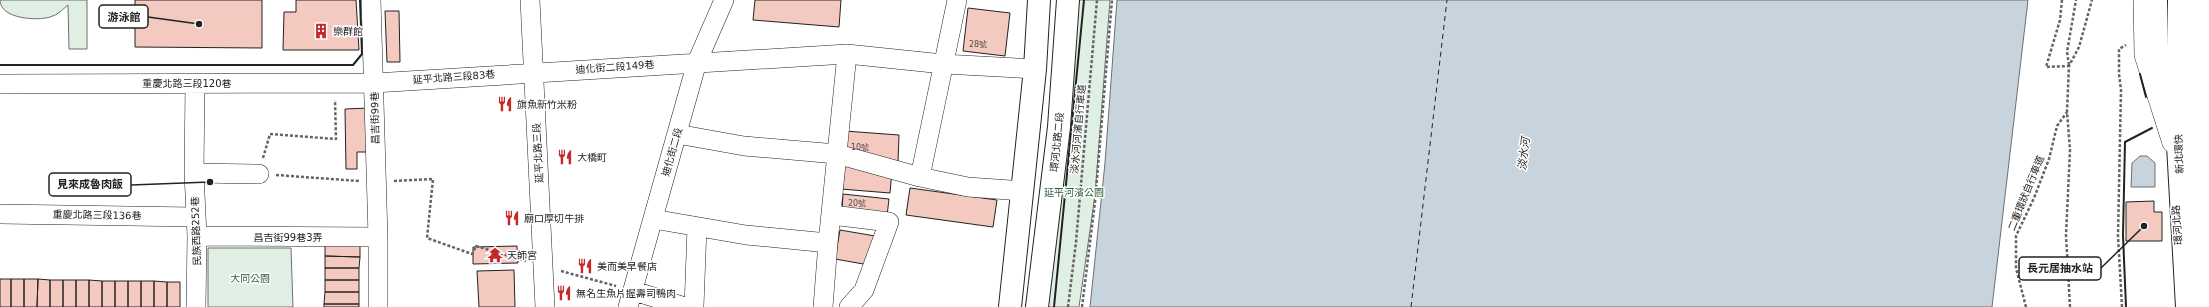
<svg xmlns="http://www.w3.org/2000/svg" width="2209" height="307" font-family="'DejaVu Sans','Noto Sans TC',sans-serif">
<style>
.green{fill:#e0efe3;stroke:#6f6f6f}
.water{fill:#c7d3dd;stroke:#6f6f6f}
.lines{fill:none;stroke-linecap:round;stroke-linejoin:round}
.ferry{stroke:#222;stroke-width:1;stroke-dasharray:5 4;stroke-linecap:butt}
.building{fill:#f3c9c0;stroke:#222}
.minor-casing{stroke:#222;stroke-width:20}
.major-casing{stroke:#222;stroke-width:24}
.highway-casing{stroke:#222;stroke-width:24}
.path{stroke:#646464;stroke-width:2.5;stroke-dasharray:3 2;stroke-linecap:butt}
.minor{stroke:#fff;stroke-width:19}
.major{stroke:#fff;stroke-width:22}
.highway{stroke:#fff;stroke-width:22}
.wall{stroke:#222;stroke-width:2}
.labels{text-anchor:middle;dominant-baseline:central;stroke-width:3;stroke-linejoin:round;paint-order:stroke}
.number-label{font-size:8px;fill:#564c4a}
.poi-label{font-size:10px;fill:#222;stroke:#fff;text-anchor:start}
.street-label{font-size:10px;fill:#222;stroke:#fff}
.park-label{font-size:10px;fill:#2f5e38;stroke:#fff}
.water-label{font-size:11px;font-style:italic;fill:#222;stroke:#fff}
.leader{fill:none;stroke:#222;stroke-width:1.5}
.callout-dot{fill:#222;stroke:#fff;stroke-width:1.5}
.callout{fill:#fff;stroke:#222;stroke-width:1.5}
.callout-label{font-size:11px;text-anchor:middle;font-weight:bold;fill:#222}
</style>
<rect width="100%" height="100%" fill="#fff"/>
<path class="green" d="M0 0H87V49H69L68 5C63 9 58 15 50 17 37 21 0 19 0 0Z
M1073 0H1110L1095 195 1079 307H1042Z
M208 248H291L293 307H208Z"/>
<path class="water" d="M1117 0H2028L1992 307H1090L1105 163Z
M2140 156H2147L2155 163V187H2131L2132 163Z"/>
<g class="lines">
<path class="ferry" d="M1411 307 1447 0"/>
</g>
<path class="building" d="M135 0H262V48L135 47Z
M296 0H356L359 50H283L284 12H296Z
M755 0H841L839 27 753 20Z
M968 8 1010 13 1005 56 963 51Z
M385 11H399L400 62H387Z
M369 108V152H357V169H346L345 109Z
M845 131 899 135 898 162 843 158Z
M844 166 892 170 890 193 841 189Z
M910 188 997 200 993 227 906 215Z
M843 194 889 199 887 216 842 212Z
M2154 201V212H2162V241H2126V202Z
M840 230 875 236 869 265 835 259Z
M325 243 360 244V257L325 256Z
M517 246 518 263 473 264V247Z
M325 256 360 257 359 268H325Z
M325 268H359V280H325Z
M514 270 515 307H479L477 271Z
M0 279H11V307H0Z
M11 279H24V307H11Z
M24 279H38L37 307H24Z
M38 279 50 280V307H37Z
M50 280H63V307H50Z
M63 280H76V307H63Z
M76 280H89V307H76Z
M89 280 102 281V307H89Z
M325 280H359V292H325Z
M102 281H115V307H102Z
M115 281H128V307H115Z
M128 281H141V307H128Z
M141 281H154V307H141Z
M154 281 167 282V307H154Z
M167 282H180V307H167Z
M325 292H359V304H324Z
M324 304H359V307H324Z"/>
<g class="lines">
<defs>
<path id="minor" d="M371 0 378 237V307
M530 0 545 307
M2143 0 2144 55 2172 143
M0 84 374 83 847 54 943 64 1035 69
M195 84 194 173 197 236 196 307
M677 134 744 146 837 154 920 177 957 0
M194 173 259 174
M920 177 968 187 1023 191
M0 214 194 217
M832 215 889 222 864 290 849 307
M653 219 746 235 828 243
M197 236 378 237
M634 291 685 307
M628 307 697 62 724 0
M694 307 697 227
M823 307 828 243 847 54"/>
<path id="major" d="M2156 0 2157 48 2172 102
M1010 307 1035 69 1039 0
M1037 307 1059 127 1068 0"/>
<path id="highway" d="M2179 0 2178 145 2187 307
M2201 0 2199 150 2206 307"/>
</defs>
<use href="#minor" class="minor-casing"/>
<use href="#major" class="major-casing"/>
<use href="#highway" class="highway-casing"/>
<path class="path" d="M2062 0 2060 20 2046 67 2069 66
M2069 65 2067 52 2076 0
M263 158 270 134 336 139 335 100
M276 175 359 181
M394 181 433 179 427 238 472 254 476 246 526 261
M561 271 616 286
M1068 307 1076 242 1097 0
M1082 307 1095 202 1112 0
M2026 307 2016 268V236L2034 198 2049 159 2057 126 2067 112
M2070 307 2066 235 2070 150 2067 111 2069 66 2079 47 2092 0
M2122 307 2118 236 2121 90 2119 74V49L2126 45"/>
<use href="#minor" class="minor"/>
<use href="#major" class="major"/>
<use href="#highway" class="highway"/>
<path class="wall" d="M0 65H353L362 54 360 0
M2140 74 2146 97
M1054 307 1084 0
M2126 307 2123 235 2125 142 2152 128"/>
</g>
<defs>
<symbol id="building-bare" viewBox="-9 -9 18 18"><path d="M-4-6H4V6H1V3H-1V6H-4ZM-2.5-4.3h1.7v1.8h-1.7ZM.8-4.3h1.7v1.8H.8ZM-2.5-1h1.7V.8h-1.7ZM.8-1h1.7V.8H.8Z" fill="#c62828" stroke="#fff" stroke-width="2.5" paint-order="stroke"/></symbol>
<symbol id="restaurant-bare" viewBox="-9 -9 18 18"><path d="M-5-6h1v4h1v-4h1v4h1v-4h1v5L-1.5 .5V6h-2V.5L-5-1ZM5-6V6H3V1.5H1.5Q1.5-4 5-6Z" fill="#c62828" stroke="#fff" stroke-width="2.5" paint-order="stroke"/></symbol>
<symbol id="temple-bare" viewBox="-9 -9 18 18"><path d="M0-6L5-2H3V0L6.5 2.5H4V6H1.5V3h-3V6H-4V2.5H-6.5L-3 0V-2H-5Z" fill="#c62828" stroke="#fff" stroke-width="2.5" paint-order="stroke"/></symbol>
</defs>
<g fill-rule="evenodd">
<use href="#building-bare" x="310" y="20" width="22" height="22"/>
<use href="#restaurant-bare" x="494" y="93" width="22" height="22"/>
<use href="#restaurant-bare" x="554" y="146" width="22" height="22"/>
<use href="#restaurant-bare" x="501" y="207" width="22" height="22"/>
<use href="#temple-bare" x="484" y="244" width="22" height="22"/>
<use href="#restaurant-bare" x="574" y="255" width="22" height="22"/>
<use href="#restaurant-bare" x="553" y="282" width="22" height="22"/>
</g>
<g class="labels">
<g class="number-label">
<text x="978" y="44">28號</text>
<text x="860" y="147">10號</text>
<text x="857" y="203">20號</text>
</g>
<g class="poi-label">
<text x="333" y="31">樂群館</text>
<text x="517" y="104">旗魚新竹米粉</text>
<text x="577" y="157">大橋町</text>
<text x="524" y="218">廟口厚切牛排</text>
<text x="507" y="255">天師宮</text>
<text x="597" y="266">美而美早餐店</text>
<text x="576" y="293">無名生魚片握壽司鴨肉</text>
</g>
<g class="street-label">
<text transform="translate(615 67) rotate(-4)">迪化街二段149巷</text>
<text transform="translate(454 77) rotate(-4)">延平北路三段83巷</text>
<text x="187" y="83">重慶北路三段120巷</text>
<text transform="translate(375 118) rotate(-91)">昌吉街99巷</text>
<text transform="translate(1078 129) rotate(-85)">淡水河河濱自行車道</text>
<text transform="translate(1057 142) rotate(-84)">環河北路二段</text>
<text transform="translate(672 152) rotate(-74)">迪化街二段</text>
<text transform="translate(538 153) rotate(-93)">延平北路三段</text>
<text transform="translate(2179 154) rotate(-92)">新北環快</text>
<text transform="translate(2026 193) rotate(-68)">二重環狀自行車道</text>
<text transform="translate(97 215) rotate(1)">重慶北路三段136巷</text>
<text transform="translate(2177 225) rotate(-94)">環河北路</text>
<text transform="translate(196 231) rotate(-92)">民族西路252巷</text>
<text x="288" y="237">昌吉街99巷3弄</text>
</g>
<g class="park-label">
<text x="1074" y="192">延平河濱公園</text>
<text x="250" y="278">大同公園</text>
</g>
<g class="water-label">
<text transform="translate(1524 154) rotate(-83)">淡水河</text>
</g>
</g>
<path class="leader" d="M199 24L148 17M210 182L131 185M2144 226L2101 268"/>
<g class="callout-dot">
<circle cx="199" cy="24" r="4"/>
<circle cx="210" cy="182" r="4"/>
<circle cx="2144" cy="226" r="4"/>
</g>
<g class="callout">
<rect x="99" y="5" width="49" height="23" rx="4"/>
<rect x="49" y="173" width="82" height="23" rx="4"/>
<rect x="2019" y="257" width="82" height="23" rx="4"/>
</g>
<g class="callout-label">
<text x="124" y="21">游泳館</text>
<text x="90" y="188">見來成魯肉飯</text>
<text x="2060" y="272">長元居抽水站</text>
</g>
</svg>
